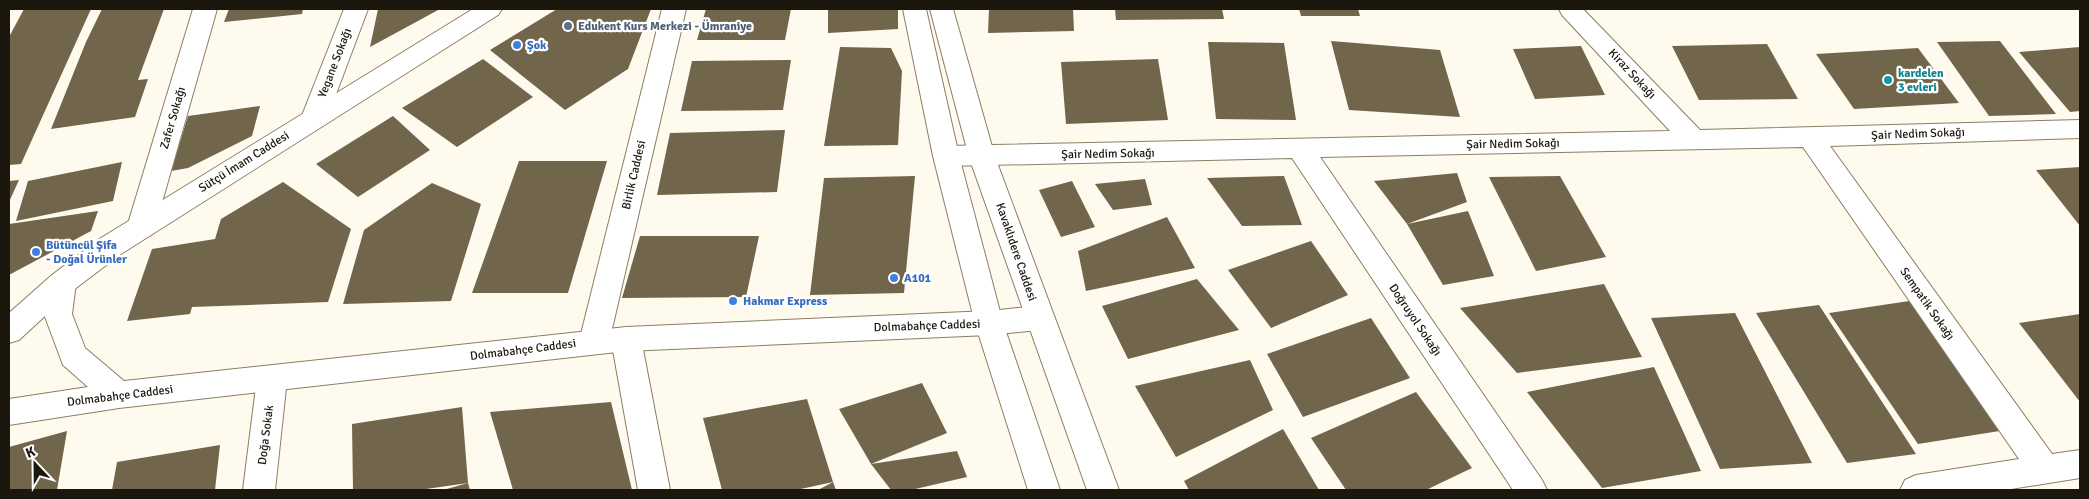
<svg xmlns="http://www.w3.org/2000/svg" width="2089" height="499" font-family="Signika,sans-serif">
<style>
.building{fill:#71664c}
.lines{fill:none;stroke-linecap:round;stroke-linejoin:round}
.minor-casing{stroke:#8a7f64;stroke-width:2}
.tertiary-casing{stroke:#8a7f64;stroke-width:2}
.secondary-casing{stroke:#8a7f64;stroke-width:2}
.primary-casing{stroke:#8a7f64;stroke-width:2}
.minor{fill:#fff;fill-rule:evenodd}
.tertiary{fill:#fff;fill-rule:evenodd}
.secondary{fill:#fff;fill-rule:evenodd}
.primary{fill:#fff;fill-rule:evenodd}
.service-dot{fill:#5c6f8a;stroke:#fff;stroke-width:2}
.shop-dot{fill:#3f7fe0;stroke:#fff;stroke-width:2}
.culture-dot{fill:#0f9aa8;stroke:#fff;stroke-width:2}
.labels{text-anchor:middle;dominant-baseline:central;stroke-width:4.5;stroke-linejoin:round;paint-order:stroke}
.service-label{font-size:12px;font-weight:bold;fill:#4e5e75;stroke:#fff;text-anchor:start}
.shop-label{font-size:12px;font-weight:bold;fill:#366cbe;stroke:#fff;text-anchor:start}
.street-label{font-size:12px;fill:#1b170c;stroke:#fff}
.culture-label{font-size:12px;font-weight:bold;fill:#0d838f;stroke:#fff;text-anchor:start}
</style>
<rect width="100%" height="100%" fill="#fffaee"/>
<path class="building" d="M24 9H91L21 164 9 165V37Z
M102 9H164L138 80 148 79 135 117 51 129 86 42Z
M229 9H303L302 14 224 22Z
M378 9H440L370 47Z
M557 9H651L628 69 565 110 490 50Z
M706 9H791L785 40H697Z
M828 9H898V29L828 33Z
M989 9H1073L1074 31 988 33Z
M1115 9H1222L1224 19 1116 20Z
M1299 9H1358L1360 16H1301Z
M1331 41 1440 50 1460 117 1349 110Z
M2000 41 2056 114 1989 116 1937 42Z
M1208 42 1284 43 1296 120 1216 119Z
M1767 44 1798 99 1699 100 1672 46Z
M1581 46 1605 95 1535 99 1513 49Z
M840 47 891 48 902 71 898 145 824 146Z
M2080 47V111L2070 112 2019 52Z
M1918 48 1959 103 1854 109 1816 54Z
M483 59 533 97 457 147 402 108Z
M1158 59 1168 120 1066 124 1061 62Z
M791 60 783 110 681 111 692 61Z
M260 106 252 136 188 168 171 171 188 116Z
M393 116 430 150 358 197 316 164Z
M785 130 777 192 657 195 670 133Z
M519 161H607L568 293H472Z
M122 162 113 201 16 221 28 181Z
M2080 167V226L2036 170Z
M1457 173 1467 202 1407 224 1374 181Z
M915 176 904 293 810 295 824 178Z
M1284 176 1302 225 1242 226 1207 178Z
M1560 176 1606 257 1536 271 1489 177Z
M1145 179 1152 205 1113 210 1095 184Z
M19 180 9 202V181Z
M1072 181 1095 227 1061 237 1039 190Z
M283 182 351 229 328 302 192 307 190 314 127 321 152 249 215 239 221 219Z
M432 183 481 204 451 301 343 304 364 230Z
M98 211 91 231 9 275V224Z
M1468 211 1494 276 1443 285 1407 224Z
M1167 217 1195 268 1086 291 1078 251Z
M640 236H759L746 297 622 298Z
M1311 241 1348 295 1271 328 1228 270Z
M1197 279 1239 330 1128 359 1102 306Z
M1604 284 1642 357 1517 373 1460 308Z
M1916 300 2012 429 1918 444 1829 313Z
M1819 305 1916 454 1847 463 1756 313Z
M1735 313 1812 463 1720 469 1651 318Z
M2080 314V402L2019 323Z
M1371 318 1410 378 1303 417 1267 354Z
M1250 360 1273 410 1176 457 1135 386Z
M1654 367 1701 471 1602 488 1527 392Z
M922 383 947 433 871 464 839 409Z
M1416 392 1472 468 1426 490H1346L1311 438Z
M807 399 833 482 796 490H722L703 418Z
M611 402 632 490H513L490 412Z
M462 407 468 483 419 490H353L352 424Z
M1283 429 1319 490H1189L1184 481Z
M67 431 57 490H9V447Z
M220 445 215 490H112L117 462Z
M957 451 967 477 911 490H891L871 464Z
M833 482 836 490H818Z
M468 483 470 490H443Z"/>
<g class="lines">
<defs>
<path id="minor" d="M193 9H217L155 227 151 235 141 238 131 235 127 227Z
M344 9H368L327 118 323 125 314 127 305 125 301 118Z
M662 9H686L609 342 604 351 594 354 584 351 579 342Z
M1559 9H1583L1700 130 2080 120V138L1830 146 2052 454 2080 450V478L2005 490H1900L1905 480 1916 475 2019 459 1803 147 1320 157 1542 480 1547 490H1513L1292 158 946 166 937 163 933 156 937 149 946 146 1670 131 1562 15Z
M626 327 636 330 641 339 670 490H638L611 339 616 330Z
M272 366 283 370 287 379 275 490H243L257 379 261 370Z"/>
<path id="tertiary" d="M62 272 72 275 76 283 72 314 85 348 124 381 626 327 989 311 1039 306 1049 310 1053 318 1049 326 1039 330 989 335 626 351 119 408 9 425V399L88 387 63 365 44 314 48 283 52 275Z"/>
<path id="secondary" d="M903 9H926L959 156 1003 323 1060 490H1028L975 323 933 156Z
M930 9H953L995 157 1119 490H1087L969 157Z"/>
<path id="primary" d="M473 9H502L498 15 121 254 72 291 19 340 9 343V313L52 275 101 238Z"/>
</defs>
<use href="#minor" class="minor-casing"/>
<use href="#tertiary" class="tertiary-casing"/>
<use href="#secondary" class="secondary-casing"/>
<use href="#primary" class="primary-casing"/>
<use href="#minor" class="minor"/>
<use href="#tertiary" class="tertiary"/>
<use href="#secondary" class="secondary"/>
<use href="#primary" class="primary"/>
</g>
<circle class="service-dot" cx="568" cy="26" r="5"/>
<g class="shop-dot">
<circle cx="517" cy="45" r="5"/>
<circle cx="36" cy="252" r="5"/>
<circle cx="894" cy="278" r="5"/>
<circle cx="733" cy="301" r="5"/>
</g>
<circle class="culture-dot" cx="1888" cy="80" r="5"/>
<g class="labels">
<g class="service-label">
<text x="578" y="26">Edukent Kurs Merkezi - Ümraniye</text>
</g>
<g class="shop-label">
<text x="527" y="45">Şok</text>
<text x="46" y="245">Bütüncül Şifa<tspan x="46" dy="14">- Doğal Ürünler</tspan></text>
<text x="904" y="278">A101</text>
<text x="743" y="301">Hakmar Express</text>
</g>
<g class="street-label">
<text transform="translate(335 63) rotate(-69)">Yegane Sokağı</text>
<text transform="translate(1632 74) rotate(47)">Kiraz Sokağı</text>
<text transform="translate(173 118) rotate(-74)">Zafer Sokağı</text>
<text transform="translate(1918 134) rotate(-2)">Şair Nedim Sokağı</text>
<text transform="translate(1513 144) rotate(-1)">Şair Nedim Sokağı</text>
<text transform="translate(1108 154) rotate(-1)">Şair Nedim Sokağı</text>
<text transform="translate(244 162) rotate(-32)">Sütçü İmam Caddesi</text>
<text transform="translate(634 175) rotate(-77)">Birlik Caddesi</text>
<text transform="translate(1016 252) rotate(71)">Kavaklıdere Caddesi</text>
<text transform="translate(1927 304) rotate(55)">Sempatik Sokağı</text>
<text transform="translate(1415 320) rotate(56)">Doğruyol Sokağı</text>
<text transform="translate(927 326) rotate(-2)">Dolmabahçe Caddesi</text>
<text transform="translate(523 350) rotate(-7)">Dolmabahçe Caddesi</text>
<text transform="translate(120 396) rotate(-7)">Dolmabahçe Caddesi</text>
<text transform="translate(266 435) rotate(-83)">Doğa Sokak</text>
</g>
<g class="culture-label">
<text x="1898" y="73">kardelen<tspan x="1898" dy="14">3 evleri</tspan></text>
</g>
</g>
<rect width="2089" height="499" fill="none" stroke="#1b170c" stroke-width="20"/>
<g transform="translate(35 464) rotate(338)" stroke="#ffffff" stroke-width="4" paint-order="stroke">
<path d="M0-4L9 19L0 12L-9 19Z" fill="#1b170c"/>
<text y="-8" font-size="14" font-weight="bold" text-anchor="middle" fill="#1b170c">K</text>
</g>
</svg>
